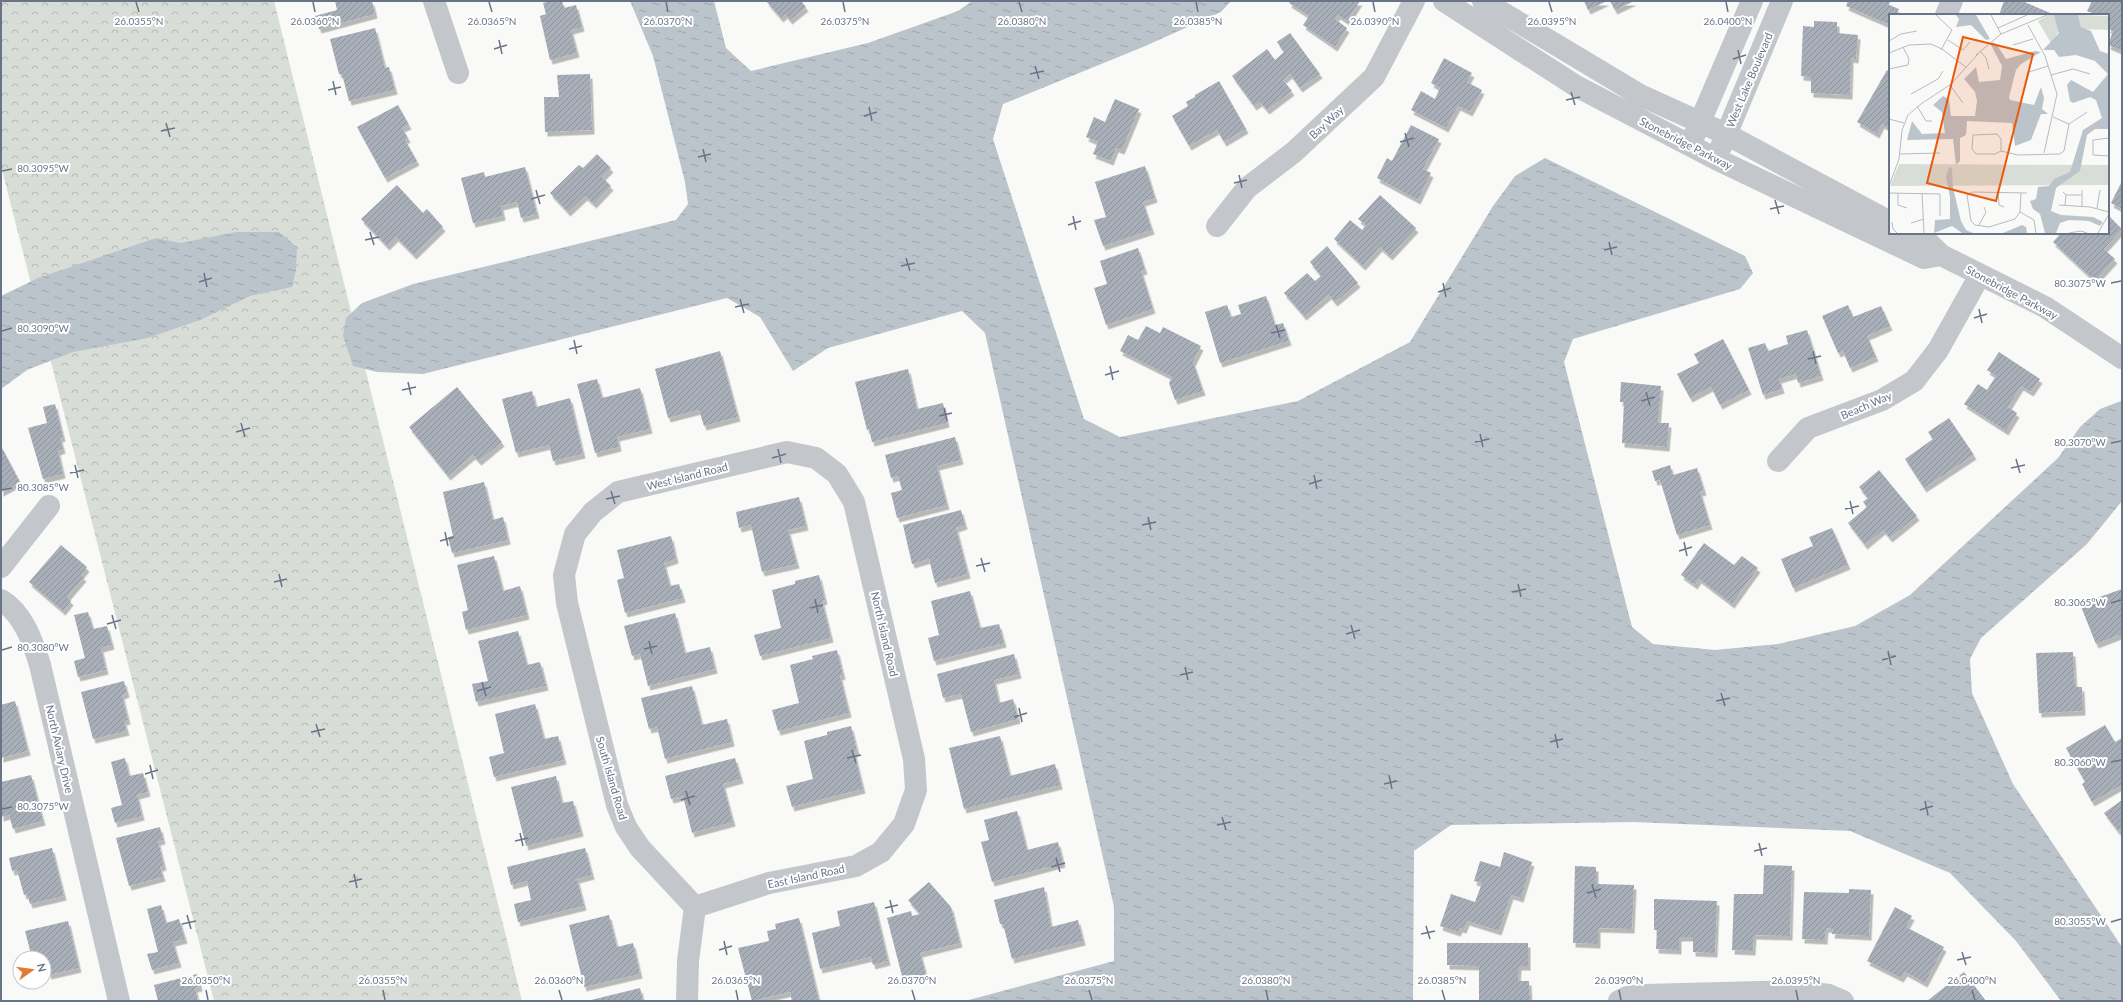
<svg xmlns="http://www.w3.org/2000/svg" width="2123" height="1002" font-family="Lato,sans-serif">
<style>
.forest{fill:url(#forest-crowns)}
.water{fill:url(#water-ripples)}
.building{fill:url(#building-hatch);filter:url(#shadow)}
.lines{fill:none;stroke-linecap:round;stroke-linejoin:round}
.street{stroke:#c3c6cb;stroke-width:22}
.ticks{fill:none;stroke:#697488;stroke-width:1.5}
.labels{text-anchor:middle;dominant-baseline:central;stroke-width:4;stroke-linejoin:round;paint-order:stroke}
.street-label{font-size:11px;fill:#697488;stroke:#fff}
.inset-road{fill:none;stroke:#b6bcc4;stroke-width:1}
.view{fill:#e8590c;fill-opacity:0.15;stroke:#e8590c;stroke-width:2}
.inset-edge{fill:none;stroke:#697488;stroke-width:2}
.ticks-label{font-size:10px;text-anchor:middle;fill:#697488;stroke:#fff;stroke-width:4;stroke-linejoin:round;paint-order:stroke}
</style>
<defs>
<pattern id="forest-crowns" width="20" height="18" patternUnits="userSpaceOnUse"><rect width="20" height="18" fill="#d8ded7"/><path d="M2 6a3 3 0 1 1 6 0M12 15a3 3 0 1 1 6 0" fill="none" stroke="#b3b9b4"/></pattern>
<pattern id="water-ripples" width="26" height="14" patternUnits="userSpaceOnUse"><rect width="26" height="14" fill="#bcc4cb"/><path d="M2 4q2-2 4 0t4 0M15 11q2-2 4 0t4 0" fill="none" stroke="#9da4ab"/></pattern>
<pattern id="building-hatch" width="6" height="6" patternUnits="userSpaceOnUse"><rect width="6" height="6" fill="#a9afb9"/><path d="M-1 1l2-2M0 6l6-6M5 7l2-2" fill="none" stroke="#8e939c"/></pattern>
<filter id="shadow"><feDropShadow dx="2.5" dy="4.5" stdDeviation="0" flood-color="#0004"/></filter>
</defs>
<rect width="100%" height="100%" fill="#f9faf7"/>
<path class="forest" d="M1 1H274L522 1001H214L1 166Z"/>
<path class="water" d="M630 1H714L726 48 751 71 868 43 958 11 972 1H1231L1221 12 1143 47 1003 104 993 139 1084 419 1120 437 1298 401 1410 342 1493 206 1515 176 1545 158 1745 256 1753 273 1740 289 1573 339 1564 362 1632 627 1653 644 1715 650 1778 644 1855 626 1910 595 2058 458 2080 427 2100 409 2121 401 2122 501 2087 544 1981 638 1970 659 1972 693 2013 784 2122 947V1001H2061L2016 941 1950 873 1850 831 1633 822 1451 825 1414 851 1413 1001H965L1114 961V907L985 333 962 311 828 348 793 371 760 317 727 298 423 374 377 372 353 366 343 336 346 318 362 303 413 284 676 220 688 204 685 182 653 56Z
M236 232H279L297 247 296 270 292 287 250 296 200 320 148 338 73 352 27 370 1 389V296L38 278 156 238 181 243Z"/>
<path class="building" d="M335 1H372L375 14 319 29 315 16 337 10Z
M550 1H562L564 8 576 5 582 27 571 30 577 53 550 60 540 16 546 14 543 3Z
M766 1H801L806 7 790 20 785 14 781 18Z
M1290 1H1360L1347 21 1338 15 1335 19 1347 28 1335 47 1303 25 1309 16 1289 3Z
M1584 1H1607L1588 10Z
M1610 1H1634L1615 10Z
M1848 1H1890L1889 5 1899 9 1896 15H1890V25L1846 6Z
M2004 1H2022L2055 15H1999Z
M2092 1H2122V51L2108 45 2113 31 2108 29 2110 21 2108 15H2097L2087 11Z
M1814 21 1837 22V33L1858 35 1856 59 1851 58 1850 95 1811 93V77L1801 76 1803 26 1814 27Z
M375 28 385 68 389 67 395 90 349 101 342 74H339L330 39Z
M1290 33 1320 74 1300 88 1290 74 1283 80 1292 91 1267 110 1260 102 1254 106 1232 76 1267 49 1275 60 1284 52 1277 42Z
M1444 58 1472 73 1467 82 1482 90 1470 112 1458 106 1446 128 1411 110 1421 91 1435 99 1440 88 1431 83Z
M1887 70 1890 72V129L1882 124 1877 134 1857 122Z
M590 74 592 130 545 132 544 97H559L557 75Z
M1219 81 1246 129 1224 142 1217 130 1189 146 1172 116 1188 106 1186 102 1195 97V95Z
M1115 99 1139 109 1122 150 1116 148 1111 161 1093 154 1098 142 1086 137 1094 117 1105 122Z
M398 105 409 125 402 128 408 138 405 140 417 161 385 178 357 127Z
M1411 125 1439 139 1423 169 1431 173 1418 200 1377 178 1387 158 1392 161Z
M597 154 611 168 602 177 611 186 594 204 585 196 568 212 550 193 579 165 583 168Z
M1145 166 1155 198 1143 202 1152 230 1103 246 1094 220 1106 217 1095 182Z
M525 167 537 214 521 218 517 202 501 206 503 216 473 223 461 178 484 172 485 177Z
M2122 181V209L2111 203Z
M397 185 423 213 427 209 443 227 414 255 396 237 387 246 361 219Z
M1380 195 1416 228 1390 256 1380 247 1363 266 1334 239 1350 220 1362 230 1366 225 1358 219Z
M2108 215 2122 229 2104 249 2115 259 2095 281 2053 242 2061 233H2108Z
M1327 246 1358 283 1335 302 1329 295 1304 316 1284 293 1307 273 1315 281 1321 276 1310 262Z
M1138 248 1145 270 1141 271 1153 309 1106 325 1094 288 1107 284 1100 261Z
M1266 296 1275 325 1283 323 1289 341 1220 363 1205 312 1227 305 1231 317 1241 314 1238 305Z
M1848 305 1853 317 1881 306 1890 326 1867 336 1876 357 1850 368 1843 351 1838 353 1822 316Z
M1146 326 1160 333 1163 327 1201 346 1193 362 1203 391 1175 400 1169 383 1172 377 1120 351 1128 335 1138 340Z
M1807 330 1821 376 1798 383 1796 374 1779 379 1782 389 1763 395 1748 348 1765 343 1768 351 1788 344 1786 336Z
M1723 339 1749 390 1720 405 1711 387 1690 398 1677 374 1699 363 1694 354Z
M720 351 738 417 704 426 699 410 668 418 655 369Z
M1999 352 2040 379 2031 392 2021 386 2008 407 2017 413 2006 431 1964 404 1978 384 1987 390 1996 376 1987 370Z
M908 369 917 409 943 403 947 423 872 442 869 429 867 430 855 382Z
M597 379 602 398 640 388 650 429 617 437 619 447 595 453 577 384Z
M1621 382 1661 386 1658 423H1669L1667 447 1622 443 1624 402H1620Z
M457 387 502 442 479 461 473 455 448 476 409 427Z
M532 391 536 407 570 398 583 454 553 461 549 445 516 453 502 399Z
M55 404 63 437 60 438 63 449 58 451 63 474 43 479 28 428 47 423 43 407Z
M1949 418 1974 455 1924 488 1905 459 1933 439 1928 432Z
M955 437 961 460 937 466 947 505 897 518 891 493 902 490 898 476 891 478 885 455Z
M1 446 20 482 1 492Z
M1670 465 1673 475 1697 468 1704 491 1700 492 1710 525 1677 535 1660 480 1655 481 1652 471Z
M1879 470 1917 516 1890 538 1883 530 1865 545 1848 523 1867 507 1863 502 1868 498 1859 487Z
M484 482 493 520 503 517 508 540 452 553 448 537 453 536 443 492Z
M799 497 806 526 788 530 797 564 762 572 751 525 739 528 736 512Z
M961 510 965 525 956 528 968 574 935 583 929 559 912 564 903 525Z
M1832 528 1848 565 1793 588 1781 559 1813 546 1809 537Z
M671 536 676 559 664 563 670 586 679 584 683 598 625 613 617 580 624 578 617 550Z
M1704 543 1734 565 1742 556 1758 568 1732 604 1699 579 1695 585 1681 575Z
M61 545 87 567 81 575 84 577 67 597 71 601 63 611 29 582Z
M494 556 503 591 520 586 527 615 466 630 462 612 468 610 457 565Z
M819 575 825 600 822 601 831 638 760 656 754 635 781 628 772 590 795 584V581Z
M2122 589V634L2096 644 2080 604Z
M970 591 980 628 999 624 1004 643 934 661 928 638 939 635 931 601Z
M88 612 93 629 107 626 112 645 101 648 106 670 78 677 74 661 85 658 74 615Z
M675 613 685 653 710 647 715 669 648 686 640 654 632 656 624 626Z
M518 631 527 665 540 662 546 686 476 702 472 684 488 681 478 641Z
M837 650 843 675 840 676 849 713 778 731 772 710 799 703 790 665 813 659 812 656Z
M2073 652 2075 687H2082L2083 711 2039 713 2036 653Z
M1014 654 1019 674 994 680 999 703 1013 699 1018 719 971 732 961 694 943 698 937 674Z
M124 681 127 693 122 695 128 720 124 721 127 731 93 739 81 692Z
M692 686 702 725 727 719 732 742 665 759 657 727 649 729 641 698Z
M15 701 28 751 1 758V705Z
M535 704 544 739 558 736 564 760 494 777 489 757 504 753 495 714Z
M2105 725 2115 742 2122 738V785L2092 802 2082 784 2085 782 2066 748Z
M851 726 857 751 854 752 863 789 792 807 786 786 813 779 804 741 827 735V732Z
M1000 736 1010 776 1055 764 1060 785 964 809 949 748Z
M125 758 129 776 143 773 148 792 137 795 142 816 115 823 111 808 122 805 111 762Z
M735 758 741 779 723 784 733 822 692 833 683 796 671 799 665 776Z
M31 775 43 821 13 829 9 815 1 817V782Z
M556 776 562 803 573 801 581 832 526 846 511 787Z
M2122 800V828L2118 831 2104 813Z
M1017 811 1027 850 1058 842 1063 863 992 882 981 842 989 840 984 820Z
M160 827 163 840 158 841 164 866 160 867 163 877 129 886 116 838Z
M52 848 64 896 30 904 27 894 24 895 17 870 12 871 9 858Z
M585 848 592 875 577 879 584 906 518 922 514 904 531 900 527 881 511 885 507 867Z
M1504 852 1532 862 1521 898 1511 895 1499 931 1467 921 1464 929 1460 928 1458 932 1440 926 1451 894 1475 902 1482 883 1474 881 1480 861 1500 867Z
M1764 865 1792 866 1790 936 1754 935 1753 951 1732 950 1734 894H1763Z
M1575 866 1596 867V884L1634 885 1632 929 1598 928V944L1573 943Z
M929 882 951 907 960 943 920 953 926 975 903 980 887 918 911 911 912 916 920 914 908 900Z
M1044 887 1051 927 1078 920 1083 941 1012 959 1003 924H1000L994 900Z
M1849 889 1871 890 1869 936 1832 934 1833 929 1826 928 1825 940 1802 939 1804 892 1849 893Z
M1654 899 1717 901 1715 953 1693 952V937H1679V950L1656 949 1657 930H1654Z
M874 902 888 961 873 965 871 957 820 969 812 933 840 926 837 911Z
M161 905 166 923 179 919 185 939 173 942 179 963 152 970 147 954 158 952 147 909Z
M1895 907 1912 916 1906 927 1944 947 1925 983 1905 972 1901 978 1867 961Z
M609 915 617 947 633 943 640 974 584 987 569 925Z
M799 918 819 1001H792L790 992 752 1001 738 948 769 941 767 931 776 929 775 924Z
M68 921 79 968 49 975 44 958H32L25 931Z
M1447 943H1528V966H1519L1518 981H1529L1530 1001H1479V966L1447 965Z
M1964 972 1986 1001H1927Z
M197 974 200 987 195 988 198 1001H158L154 985Z
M640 988 643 1001H591V1000Z"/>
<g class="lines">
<path class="street" d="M434 1 458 73
M1444 1 1576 86 1716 159 1924 258 1941 255
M1483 1 1640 95 1726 134 1890 222
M1946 15 1952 1
M1694 136 1752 1
M1721 147 1782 1
M1217 226 1247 188 1294 152 1374 77 1414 1
M1910 233 1929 243 1941 255 2045 307 2122 358
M787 452 816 458 837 474 854 502 914 759 916 790 904 824 881 852 856 866 769 883 695 907 640 848 626 827 617 805 567 603 564 575 575 534 593 512 618 492Z
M1778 461 1808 428 1882 400 1914 381 1938 350 1980 275
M1 567 49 506
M1 600C23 613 33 642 40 665L119 1001
M687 1001 688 961 695 907
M1619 1001 1627 997 1644 995 1800 991 1829 995 1843 1001"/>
</g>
<path class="ticks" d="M136 2 139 12M313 2 315 12M489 2 492 12M666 2 668 12M843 2 845 12M1019 2 1022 12M1196 2 1198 12M1373 2 1375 12M1549 2 1552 12M1726 2 1728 12M499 40 502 54M494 49 507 45M1738 50 1741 64M1733 59 1746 55M1035 66 1039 79M1030 74 1044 71M333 81 336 95M328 90 341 87M1571 92 1575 105M1566 100 1580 97M869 107 872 121M864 116 877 112M166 123 170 137M161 131 175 128M1405 133 1409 147M1400 142 1414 138M703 149 706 162M698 157 711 154M2 171 12 169M1239 175 1242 188M1234 183 1247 180M536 190 540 204M531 199 545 195M1775 200 1779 214M1770 209 1784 206M1073 216 1076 230M1068 225 1081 221M370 232 374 245M365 240 379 237M1609 242 1612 255M1604 250 1617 247M906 258 910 271M901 266 915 263M204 273 207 287M199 282 212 278M1443 283 1446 297M2111 283 2121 281M1438 292 1451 288M740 299 744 313M735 307 749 304M1979 309 1982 323M1974 318 1987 314M1276 325 1280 338M2 331 12 328M1271 333 1285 330M574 340 577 354M569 349 582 346M1813 351 1816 364M1808 359 1821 356M1110 366 1113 380M1105 375 1119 371M408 382 411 395M402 390 416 387M1646 392 1650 406M1641 401 1655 397M944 408 947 421M939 416 952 413M241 423 245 437M236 432 250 428M1480 434 1483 447M1475 442 1489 439M2111 443 2121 441M778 449 781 463M772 458 786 454M2016 459 2020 473M75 465 78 478M2011 468 2025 465M70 473 84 470M1314 475 1317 489M1309 484 1322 480M2 490 12 488M611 491 615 504M606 499 620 496M1850 501 1853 514M1845 509 1859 506M1148 517 1151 530M1142 525 1156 522M445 532 448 546M440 541 454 537M1684 542 1687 556M1679 551 1692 547M981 558 985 572M976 566 990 563M279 574 282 587M274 582 287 579M1518 584 1521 597M1512 592 1526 589M815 599 818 613M2111 603 2121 600M810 608 823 605M112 615 116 629M107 624 121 620M1351 625 1355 639M1346 634 1360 630M649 641 652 654M644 649 657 646M2 650 12 647M1888 651 1891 665M1882 660 1896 656M1185 667 1188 680M1180 675 1193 672M482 682 486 696M477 691 491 687M1721 693 1725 706M1716 701 1730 698M1019 708 1022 722M1014 717 1027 713M316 724 320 737M311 732 325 729M1555 734 1558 748M1550 742 1563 739M852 750 856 763M847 758 861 755M2111 762 2121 760M150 765 153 779M145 774 158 770M1389 775 1392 789M1384 784 1397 781M686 791 690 805M681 800 695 796M1925 801 1928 815M2 809 12 807M1920 810 1933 806M1222 817 1226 830M1217 825 1231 822M520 833 523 846M515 841 528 838M1759 843 1762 856M1754 851 1767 848M1056 858 1060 872M1051 867 1065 863M354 874 357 888M349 882 362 879M1592 884 1596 898M1587 893 1601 889M890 900 893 913M885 908 898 905M187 915 191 929M2111 922 2121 919M182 924 196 921M1426 926 1430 939M1421 934 1435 931M724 941 727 955M719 950 732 946M1962 952 1966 965M1957 960 1971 957M206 990 208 1000M383 990 385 1000M559 990 562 1000M736 990 738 1000M912 990 915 1000M1089 990 1092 1000M1266 990 1268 1000M1442 990 1445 1000M1619 990 1621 1000M1796 990 1798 1000M1972 990 1975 1000"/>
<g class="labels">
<g class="street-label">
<text transform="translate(1749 80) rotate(-67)">West Lake Boulevard</text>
<text transform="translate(1326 122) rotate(-43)">Bay Way</text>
<text transform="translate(1686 143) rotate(27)">Stonebridge Parkway</text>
<text transform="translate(2012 292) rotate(28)">Stonebridge Parkway</text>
<text transform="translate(1866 405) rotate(-23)">Beach Way</text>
<text transform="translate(687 476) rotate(-14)">West Island Road</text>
<text transform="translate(885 634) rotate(77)">North Island Road</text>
<text transform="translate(60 749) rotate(77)">North Aviary Drive</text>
<text transform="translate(612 778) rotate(74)">South Island Road</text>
<text transform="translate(806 876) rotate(-12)">East Island Road</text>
</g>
</g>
<g transform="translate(1889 14)">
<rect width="220" height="220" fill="#f9faf7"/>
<path d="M159 1H165L171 16 162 29 149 7ZM189 1 220 2V16L195 15 192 13ZM10 150 220 151V171L1 172Z" fill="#d8ded7"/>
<path d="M67 1H87L101 25 97 26 82 11 67 13 70 5ZM165 1H189L192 13 202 17 211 37 220 40V115H206L198 121 191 157 167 174 162 197 172 201 204 203 214 208 211 212 200 207 180 206 171 209 167 219H156L151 200 144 195 141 187 147 185 149 173 160 172 165 165 181 158 194 116 213 104 207 86 201 83 184 89 181 87 178 71 182 66 204 78 219 60 206 47 187 41 170 43 165 36H154L170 19ZM104 28 108 31 117 45 146 37 152 38 132 50 127 56 120 83 121 86 145 91 152 73 155 84 153 95 159 100H152L142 126 126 132 123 109 78 107 77 121 71 124V147L67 151 64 125 18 126 23 107 33 120 56 119 53 98 44 91 54 82 60 85 62 102H86L88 87 86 78 75 65 87 53 90 68 111 66 113 52 102 31ZM60 153 63 154 64 174 72 207 77 216 84 219H73L63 212 45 219 46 206 61 205V183L57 163ZM133 211 137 213 138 219H114Z" fill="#bcc4cb"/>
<path class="inset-road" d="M47 1 63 16 52 36M102 1 112 20M139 11 156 42 168 80 155 139M109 14 138 1M59 26 74 36 81 28M0 27 12 20 28 17M124 31 144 25M91 37 97 44 100 55M0 39 20 31 42 30 53 35 78 54M87 41 112 20 158 1M0 55 19 51 20 45 14 33M162 61 184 55 201 60M61 71 74 89M135 77 140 58 159 52M22 80 49 65 54 57M28 92 37 107H43M164 103 180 110M0 105 15 109M180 110 198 98M112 137V125L108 120 84 121 83 135 87 140H106L112 137 129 141 171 140 175 137 180 110M11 140 51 139M204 141V126L220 124M204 141 220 142M0 172 10 145 13 116 19 101 32 90 62 70 89 40M193 176V192M109 178 110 191 115 193M174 178 177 181 176 191M0 179 51 180V202M9 179V191L18 194M33 179 35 219M78 181 82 207 86 211 100 213 126 205 131 198 132 179M78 181 84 178 138 179M177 181H192M170 191 201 193 220 198M208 194 211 176M131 198 145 206 147 219M3 208 4 215 8 219M22 209 35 205M90 211 97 198 95 193M180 219 192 217 198 219M209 219 220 200"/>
<path class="view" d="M74 23 144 40 107 187 38 169Z"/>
<rect width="220" height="220" class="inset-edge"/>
</g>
<g class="ticks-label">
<text x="139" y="25">26.0355°N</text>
<text x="315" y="25">26.0360°N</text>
<text x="492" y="25">26.0365°N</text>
<text x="668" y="25">26.0370°N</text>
<text x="845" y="25">26.0375°N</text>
<text x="1022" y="25">26.0380°N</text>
<text x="1198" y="25">26.0385°N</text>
<text x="1375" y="25">26.0390°N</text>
<text x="1552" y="25">26.0395°N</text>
<text x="1728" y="25">26.0400°N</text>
<text x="43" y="172">80.3095°W</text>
<text x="2080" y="287">80.3075°W</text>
<text x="43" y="332">80.3090°W</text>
<text x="2080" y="446">80.3070°W</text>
<text x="43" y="491">80.3085°W</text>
<text x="2080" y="606">80.3065°W</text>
<text x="43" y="651">80.3080°W</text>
<text x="2080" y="766">80.3060°W</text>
<text x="43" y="810">80.3075°W</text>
<text x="2080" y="925">80.3055°W</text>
<text x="206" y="984">26.0350°N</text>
<text x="383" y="984">26.0355°N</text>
<text x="559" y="984">26.0360°N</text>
<text x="736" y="984">26.0365°N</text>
<text x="912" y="984">26.0370°N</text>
<text x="1089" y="984">26.0375°N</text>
<text x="1266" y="984">26.0380°N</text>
<text x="1442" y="984">26.0385°N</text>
<text x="1619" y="984">26.0390°N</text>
<text x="1796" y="984">26.0395°N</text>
<text x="1972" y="984">26.0400°N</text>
</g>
<rect width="2123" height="1002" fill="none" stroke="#697488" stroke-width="4"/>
<g transform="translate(32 970) rotate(76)"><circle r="19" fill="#ffffff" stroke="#c3c7cf"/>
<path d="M0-3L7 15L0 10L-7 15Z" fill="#e07c31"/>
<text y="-6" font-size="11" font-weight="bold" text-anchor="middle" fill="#697488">N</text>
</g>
</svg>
